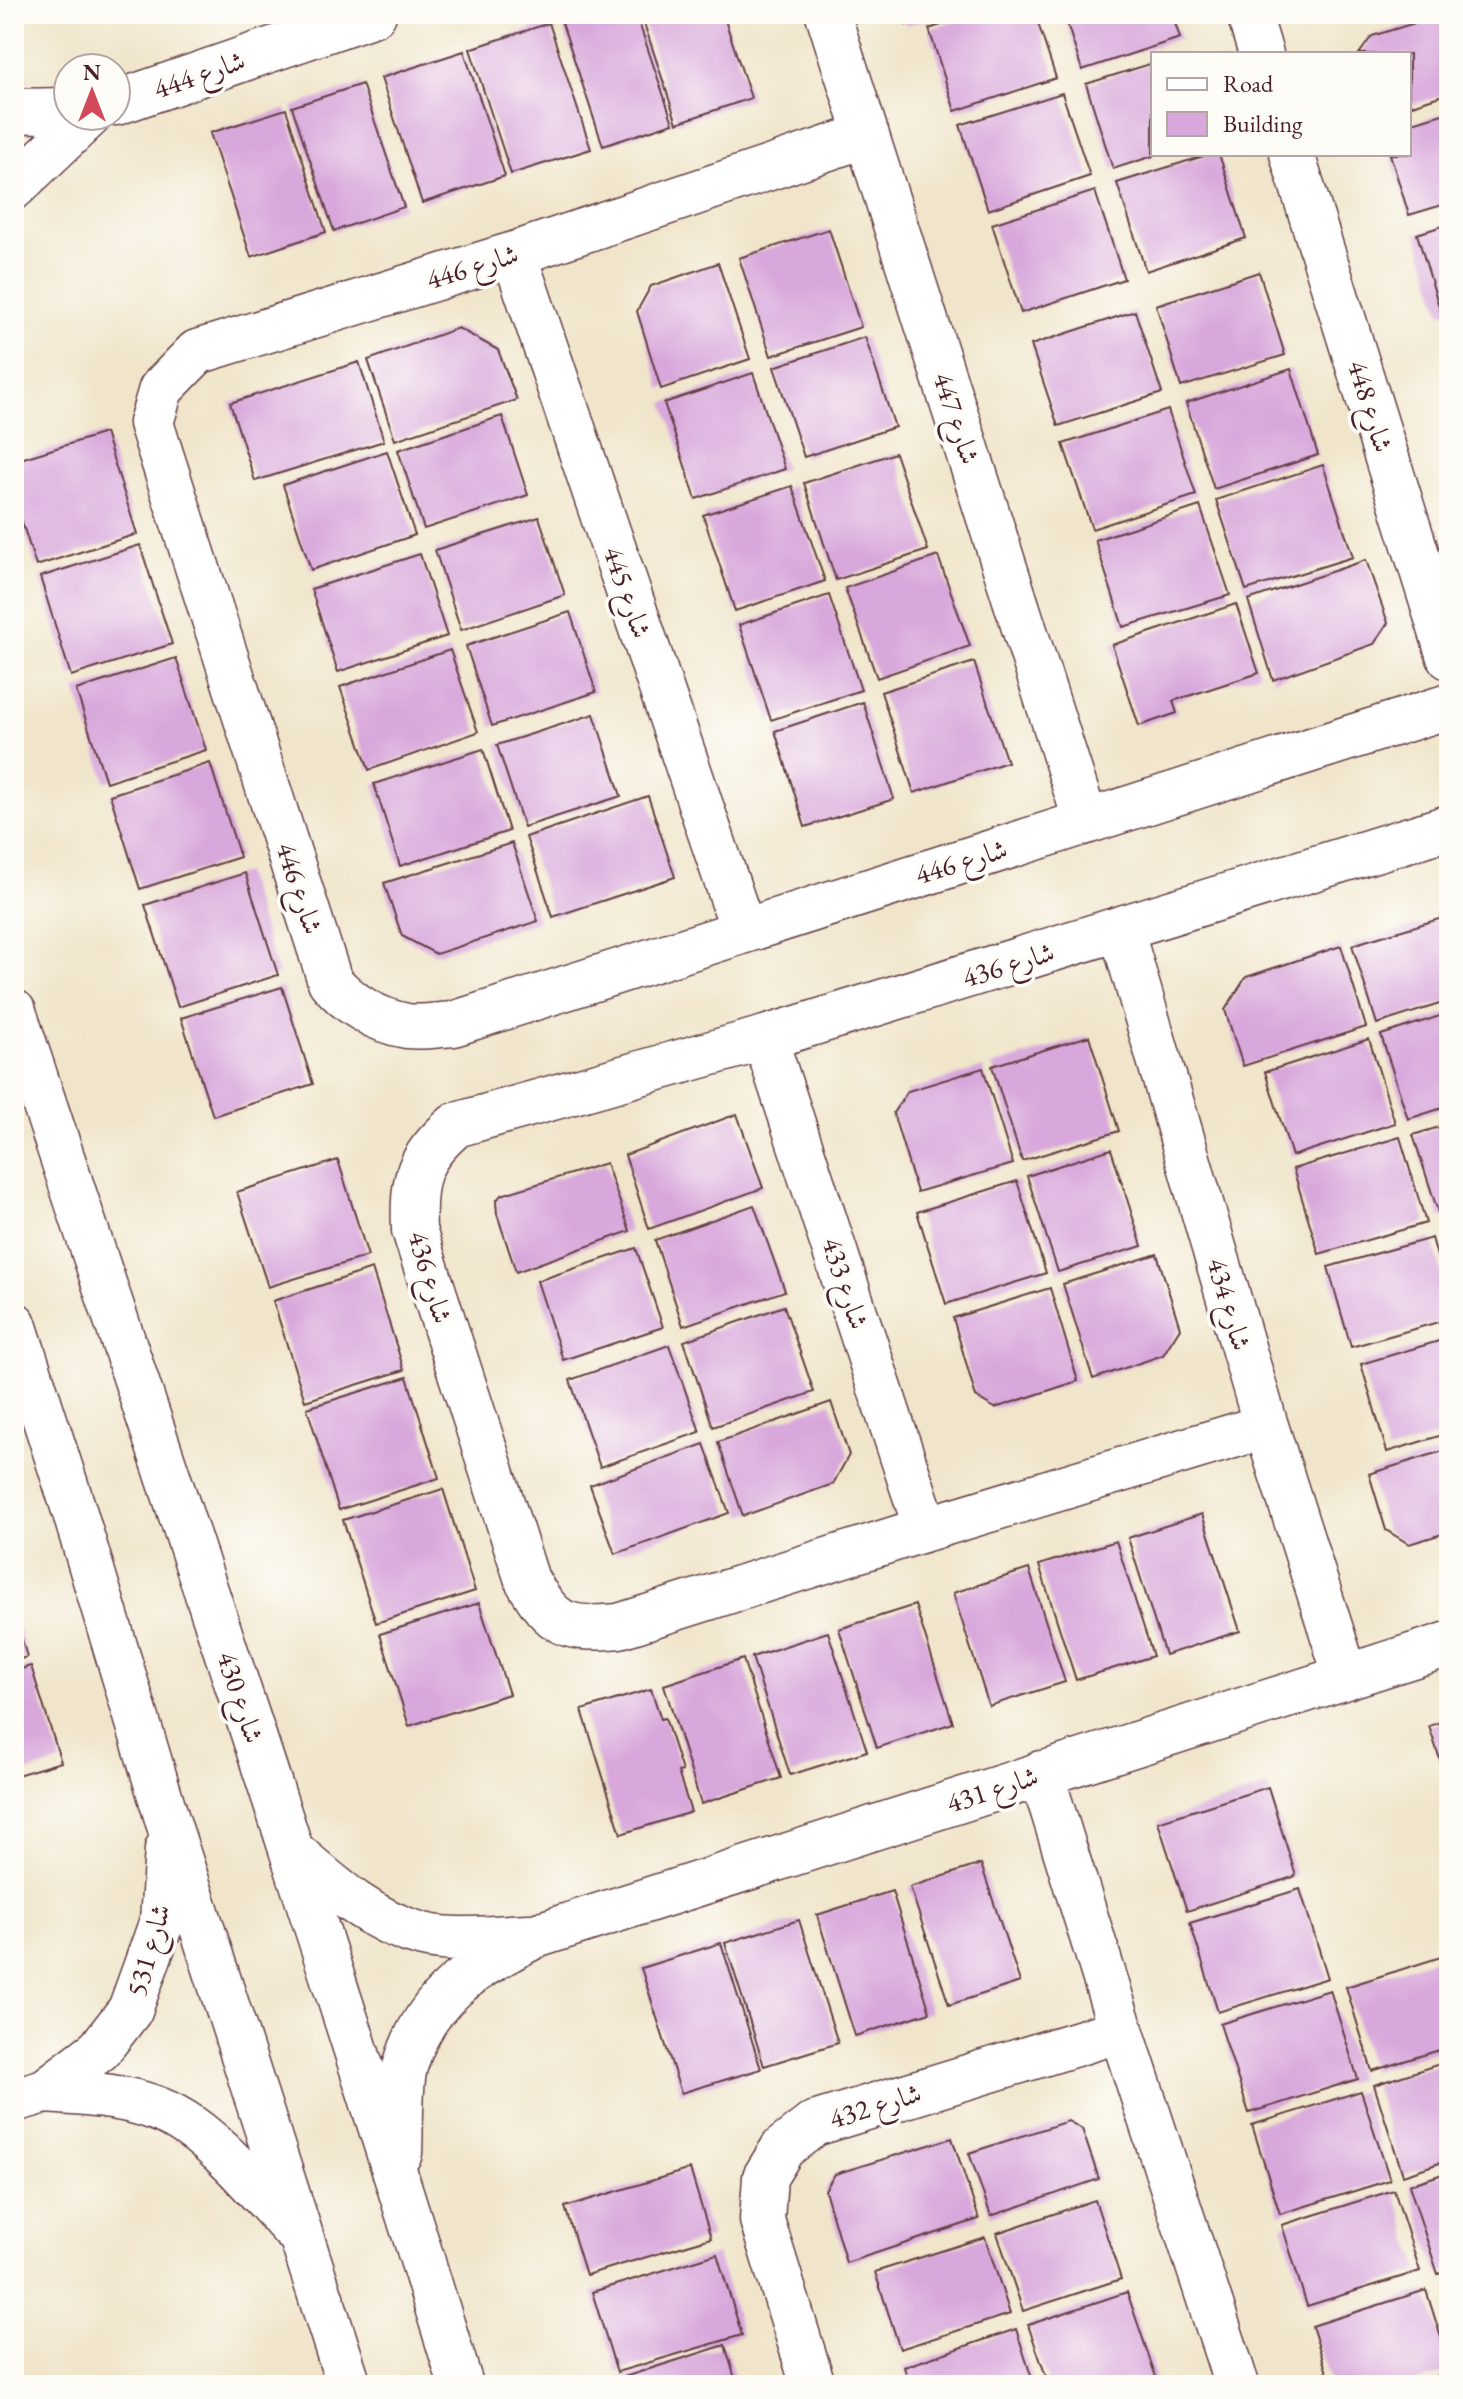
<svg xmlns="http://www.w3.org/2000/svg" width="1463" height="2399" font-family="'EB Garamond',Amiri,serif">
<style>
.building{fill:#d8a7db}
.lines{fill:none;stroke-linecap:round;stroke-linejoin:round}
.minor-casing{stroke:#633d43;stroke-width:47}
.minor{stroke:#fff;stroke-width:44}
.labels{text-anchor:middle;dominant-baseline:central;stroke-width:7;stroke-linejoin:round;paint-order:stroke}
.street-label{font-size:28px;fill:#4a1f2b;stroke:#fdfcf7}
</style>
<rect width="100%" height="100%" fill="#fdfcf7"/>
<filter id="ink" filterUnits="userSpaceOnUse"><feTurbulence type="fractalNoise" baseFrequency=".0125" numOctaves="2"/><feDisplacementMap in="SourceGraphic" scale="16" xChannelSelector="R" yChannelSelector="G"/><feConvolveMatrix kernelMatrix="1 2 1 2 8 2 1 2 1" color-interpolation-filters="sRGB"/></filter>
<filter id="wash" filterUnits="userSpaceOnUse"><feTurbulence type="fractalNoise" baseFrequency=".006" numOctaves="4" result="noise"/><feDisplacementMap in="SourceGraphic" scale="32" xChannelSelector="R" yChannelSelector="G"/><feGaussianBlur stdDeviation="1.8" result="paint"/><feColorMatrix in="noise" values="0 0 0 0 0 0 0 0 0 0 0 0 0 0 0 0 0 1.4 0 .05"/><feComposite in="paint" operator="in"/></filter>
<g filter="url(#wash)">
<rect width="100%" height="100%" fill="#f0e5ca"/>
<g id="blocks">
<path class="building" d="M578 14H636L673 123 603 146 561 20Z
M641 14H723L751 98 677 123Z
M903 14H939V15L906 25Z
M974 14H1035L1056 78 955 111 929 29Z
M1064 14H1172L1180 38 1082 70Z
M1444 14H1449V93L1409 106V54H1359L1372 36Z
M549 23 591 149 511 174 470 49Z
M464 51 505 176 422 203 381 78Z
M1153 63V156L1113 169 1086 84Z
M362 84 404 207 334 231 292 107Z
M1062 93 1090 176 988 210 960 125Z
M286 109 326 232 251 257 210 133Z
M1449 112V203L1409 215 1390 154H1409V124Z
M1210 154H1219L1246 238 1146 271 1117 183Z
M1095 191 1124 279 1021 313 992 224Z
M1449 224V311L1441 313 1417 234Z
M829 229 861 327 771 356 739 258Z
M718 263 750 359 661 389 637 311 651 286Z
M1259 272 1285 355 1181 387 1156 305Z
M1135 311 1162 393 1058 426 1031 345Z
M458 328 498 350 517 400 395 440 368 360Z
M865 337 895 427 804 457 774 367Z
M359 362 384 441 255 481 230 403Z
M1291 369 1318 455 1214 489 1186 403Z
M753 373 785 469 696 499 664 403Z
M1168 410 1196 495 1092 529 1063 444Z
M502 416 528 495 424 529 398 450Z
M105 433 137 534 36 566 14 497V461Z
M387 451 415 535 311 570 283 485Z
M895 453 928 550 836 580 804 483Z
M1323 465 1353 557 1246 590 1216 500Z
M792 486 825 581 735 611 703 515Z
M1200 506 1230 595 1123 627 1095 540Z
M539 517 565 595 461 630 435 550Z
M140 545 172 644 71 676 40 577Z
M420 554 447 636 338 672 311 589Z
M938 556 970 646 877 678 845 588Z
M1366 560 1388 623 1374 644 1273 680 1248 600Z
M829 595 861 690 771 720 739 625Z
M1236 604 1259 673 1173 701 1177 713 1139 726 1112 645Z
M570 612 596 692 492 726 466 646Z
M450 650 478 732 369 770 340 687Z
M176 658 206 750 106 782 76 690Z
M974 662 1007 762 914 793 881 692Z
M863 702 894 799 805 827 775 731Z
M594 714 621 796 524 827 497 745Z
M483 749 509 831 400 866 374 784Z
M210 763 240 857 140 889 110 795Z
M648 796 675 877 553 917 526 837Z
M512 843 538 921 436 954 402 936 384 883Z
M245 873 278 975 178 1007 145 905Z
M1449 916V1001L1377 1024 1352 945Z
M1341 946 1366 1027 1243 1066 1225 1010 1246 977Z
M282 987 313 1084 213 1116 181 1018Z
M1449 1013V1106L1408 1119 1381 1035Z
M1089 1036 1119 1131 1022 1161 992 1066Z
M1369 1039 1395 1123 1292 1156 1265 1072Z
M983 1068 1013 1164 917 1192 893 1113 908 1091Z
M737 1114 763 1188 649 1229 625 1155Z
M1449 1124V1215L1440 1218 1413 1135Z
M1400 1137 1426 1223 1319 1254 1293 1169Z
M1111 1149 1142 1246 1058 1272 1027 1176Z
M338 1160 368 1256 268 1287 237 1192Z
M606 1163 630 1231 516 1272 497 1214 496 1201 501 1195Z
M1017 1181 1046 1273 946 1304 917 1212Z
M754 1205 785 1291 683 1326 655 1240Z
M1432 1238 1449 1298V1319L1351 1347 1328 1267Z
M636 1248 663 1327 563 1360 537 1281Z
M1157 1254 1180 1328 1163 1355 1093 1379 1063 1284Z
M372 1269 404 1370 305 1401 273 1301Z
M1050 1288 1078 1381 995 1408 976 1397 953 1318Z
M784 1306 814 1392 713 1427 684 1341Z
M1449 1338V1433L1387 1452 1361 1364Z
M669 1345 700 1432 600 1467 570 1380Z
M407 1377 439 1478 339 1510 307 1408Z
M831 1402 849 1455 833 1484 743 1516 718 1442Z
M704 1444 729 1513 615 1554 590 1485Z
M1449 1449V1532L1409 1544 1386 1530 1369 1474Z
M443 1489 475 1591 376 1623 343 1520Z
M1202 1514 1240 1631 1165 1655 1128 1538Z
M1116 1541 1153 1656 1076 1680 1039 1565Z
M1029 1569 1065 1682 989 1706 953 1593Z
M479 1603 509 1694 409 1726 380 1634Z
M915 1605 953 1723 877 1748 839 1629Z
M15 1616 27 1657 14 1661V1617Z
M828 1632 867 1751 790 1775 752 1657Z
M743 1659 781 1778 701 1804 664 1685Z
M31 1666 61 1762 14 1776V1671Z
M651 1689 661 1719 665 1718 682 1771 678 1772 691 1812 621 1834 582 1710Z
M1449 1719V1784H1448L1429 1726Z
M1268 1787 1296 1876 1187 1911 1158 1822Z
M981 1864 1020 1982 949 2005 910 1887Z
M1300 1889 1328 1978 1218 2012 1190 1923Z
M892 1891 930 2012 855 2036 817 1915Z
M799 1920 838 2043 764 2066 725 1943Z
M721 1943 761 2069 681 2093 641 1968Z
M1447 1955 1449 2047 1372 2071 1346 1987Z
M1330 1990 1358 2079 1249 2113 1220 2024Z
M1449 2061V2160L1403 2175 1374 2085Z
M1361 2091 1390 2180 1280 2214 1252 2125Z
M1068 2121 1082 2129 1099 2179 991 2216 969 2153Z
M952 2138 979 2219 846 2263 825 2190 835 2174Z
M690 2169 711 2238 586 2275 565 2207Z
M1449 2172V2271L1438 2274 1409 2185Z
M1394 2190 1420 2271 1307 2306 1282 2225Z
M1095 2200 1121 2279 1023 2311 997 2233Z
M985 2237 1010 2314 900 2349 875 2272Z
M717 2254 742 2335 617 2372 592 2292Z
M1426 2290 1449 2363V2372L1407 2385H1331L1312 2326Z
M1127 2292 1156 2377 1131 2385H1049L1028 2325Z
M1016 2329 1034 2385H910L904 2367Z
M725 2345 737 2385H620L618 2379Z"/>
</g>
</g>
<g filter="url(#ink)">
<use href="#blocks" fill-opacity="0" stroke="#633d43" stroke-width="2"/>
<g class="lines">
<defs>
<path id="minor" d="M828 14 1086 822
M1249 14 1261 54
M116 103 374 14
M14 111 68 110
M867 135 514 254 197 352 161 389 151 423 330 981C349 1004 377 1021 407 1026 421 1028 438 1025 453 1024L1449 706
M1292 154 1449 657
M14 187 89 116
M514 254 743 930
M1121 929 1266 1426 1346 1677
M14 1012C165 1469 320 1925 461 2385
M765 1038 926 1529
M14 1324 74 1510 167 1819 349 2385
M1266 1426 926 1529 619 1626C567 1631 553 1626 527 1580L414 1230C412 1179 417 1158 456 1125L765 1038 1449 827
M1041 1773 1121 2030 1237 2385
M292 1851C332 1886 370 1921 423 1935 456 1943 495 1937 529 1936
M45 2091C92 2094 147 2096 188 2125 228 2153 260 2193 293 2229
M14 2100 45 2091 99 2050 130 2010 162 1921 167 1849
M400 2153C401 2131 400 2086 405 2067 425 1996 474 1967 535 1936L1449 1644
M813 2385 762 2220 765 2177 783 2148 814 2124 1121 2030"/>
</defs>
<use href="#minor" class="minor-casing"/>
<use href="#minor" class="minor"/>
</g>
</g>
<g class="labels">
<g class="street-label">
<text transform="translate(199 74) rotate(-19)">شارع 444</text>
<text transform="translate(472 266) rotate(-17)">شارع 446</text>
<text transform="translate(1371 406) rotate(73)">شارع 448</text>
<text transform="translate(957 418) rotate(72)">شارع 447</text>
<text transform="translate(628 592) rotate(71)">شارع 445</text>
<text transform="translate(961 861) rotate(-17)">شارع 446</text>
<text transform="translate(300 888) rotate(72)">شارع 446</text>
<text transform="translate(1008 964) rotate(-17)">شارع 436</text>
<text transform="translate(431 1277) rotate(74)">شارع 436</text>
<text transform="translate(846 1283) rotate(72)">شارع 433</text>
<text transform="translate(1230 1304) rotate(74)">شارع 434</text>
<text transform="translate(241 1697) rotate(72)">شارع 430</text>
<text transform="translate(992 1789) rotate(-18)">شارع 431</text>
<text transform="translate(148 1950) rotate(-74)">شارع 531</text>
<text transform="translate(875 2105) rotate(-17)">شارع 432</text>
</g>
</g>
<rect width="1463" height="2399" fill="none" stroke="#fdfcf7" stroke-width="48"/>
<rect x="1151" y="52" width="260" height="104" fill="#fdfcf7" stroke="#b5a4a5" stroke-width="2"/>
<rect x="1167" y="78" width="40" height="12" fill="#ffffff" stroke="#b5a4a5" stroke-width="2"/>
<text x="1223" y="92" font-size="24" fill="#4a1f2b">Road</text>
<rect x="1167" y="112" width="40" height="24" fill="#d8a7db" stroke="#b5a4a5" stroke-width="2"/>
<text x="1223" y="132" font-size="24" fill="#4a1f2b">Building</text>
<g transform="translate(92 92)"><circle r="38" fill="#fdfcf7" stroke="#b5a4a5" stroke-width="2"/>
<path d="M0-6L14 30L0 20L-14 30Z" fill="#d1495b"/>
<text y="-12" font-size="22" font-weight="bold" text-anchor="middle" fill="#4a1f2b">N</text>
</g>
</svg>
